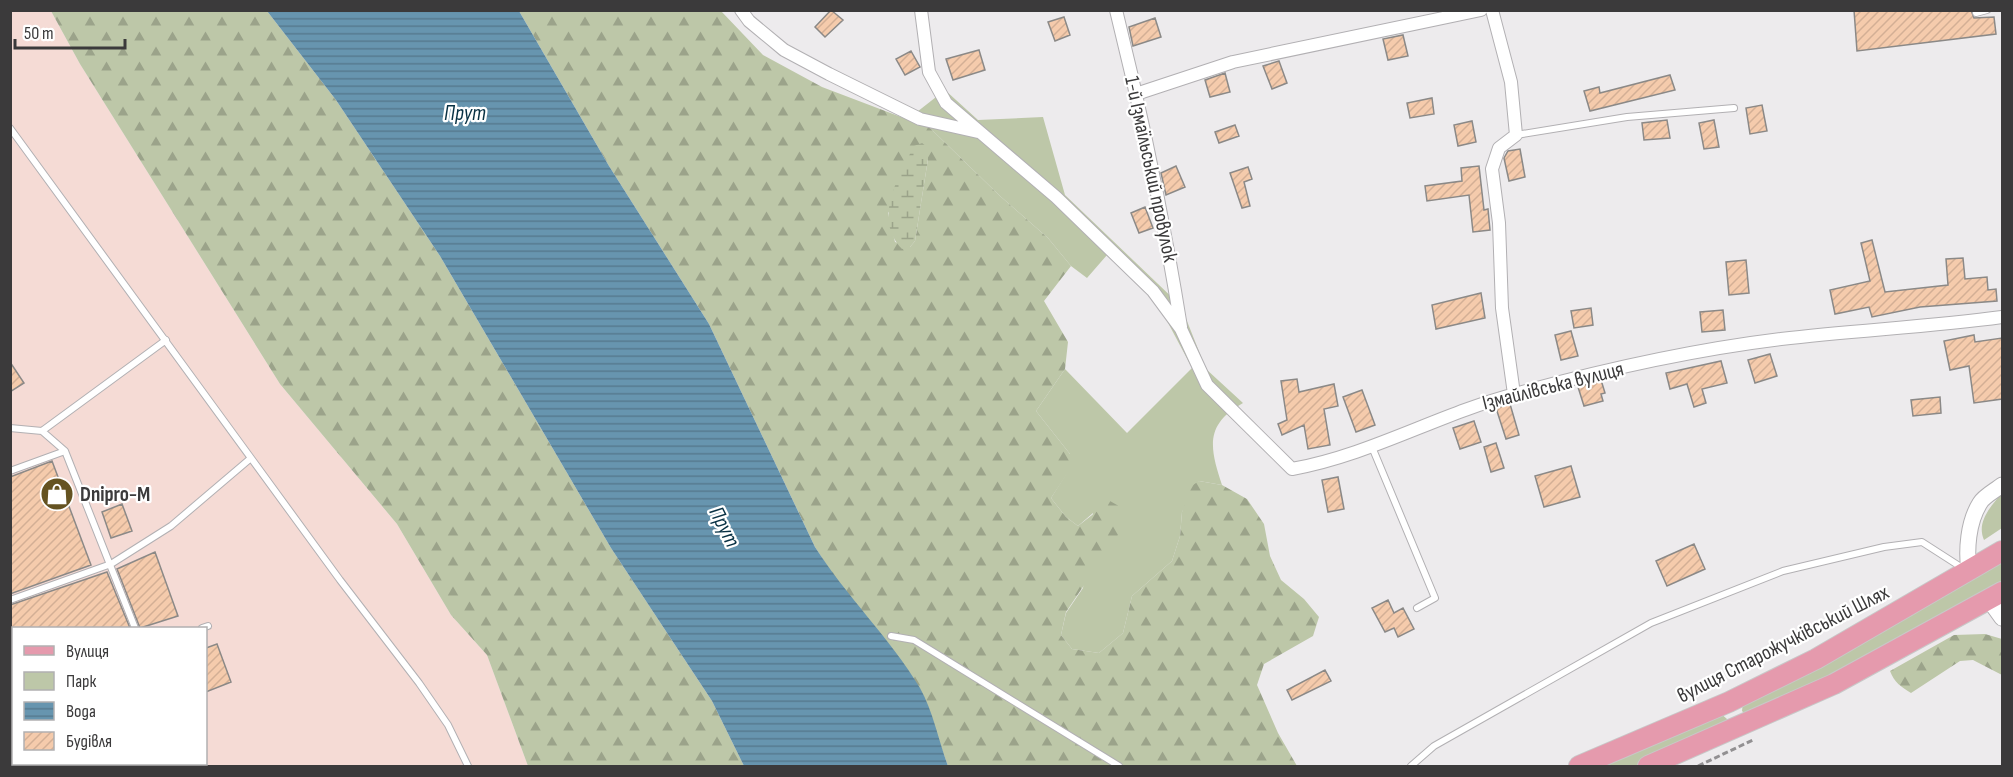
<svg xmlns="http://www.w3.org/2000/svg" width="2013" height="777" font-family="'Sofia Sans Condensed',sans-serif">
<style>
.commercial{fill:#f5dbd5;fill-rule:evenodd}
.green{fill:#bdc7a8}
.forest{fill:url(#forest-firs);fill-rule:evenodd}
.wetland{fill:url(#wetland-marsh)}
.water{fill:url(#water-rules)}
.building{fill:url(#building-hatch);stroke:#8b8987;stroke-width:1.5}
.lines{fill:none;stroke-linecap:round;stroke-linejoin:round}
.service-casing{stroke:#b2b0b3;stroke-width:8}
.minor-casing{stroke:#b2b0b3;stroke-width:14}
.tertiary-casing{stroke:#b2b0b3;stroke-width:17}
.primary-casing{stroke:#c8c8c8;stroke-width:22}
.path{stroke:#929092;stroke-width:3;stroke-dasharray:6 3;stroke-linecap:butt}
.service{stroke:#fff;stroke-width:6}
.minor{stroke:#fff;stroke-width:12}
.tertiary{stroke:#fff;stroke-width:15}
.primary{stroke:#e59aad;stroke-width:20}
.labels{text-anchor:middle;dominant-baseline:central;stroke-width:4.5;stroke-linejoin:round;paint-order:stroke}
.street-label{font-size:21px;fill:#3b3a3b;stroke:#fff}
.poi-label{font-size:21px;font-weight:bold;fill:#3b3a3b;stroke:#fff;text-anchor:start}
.water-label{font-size:22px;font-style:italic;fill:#083144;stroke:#fff}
</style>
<defs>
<pattern id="forest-firs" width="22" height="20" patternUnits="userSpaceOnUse" patternTransform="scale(1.5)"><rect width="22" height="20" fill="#bdc7a8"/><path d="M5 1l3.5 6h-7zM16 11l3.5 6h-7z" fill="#9ba38a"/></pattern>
<pattern id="wetland-marsh" width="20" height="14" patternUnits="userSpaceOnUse" patternTransform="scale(1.5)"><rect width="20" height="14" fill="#bdc7a8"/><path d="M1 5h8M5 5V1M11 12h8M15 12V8" fill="none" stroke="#9ba38a"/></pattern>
<pattern id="water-rules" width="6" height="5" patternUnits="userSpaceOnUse" patternTransform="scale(1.5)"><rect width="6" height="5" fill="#6795af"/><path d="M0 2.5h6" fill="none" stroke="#567b90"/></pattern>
<pattern id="building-hatch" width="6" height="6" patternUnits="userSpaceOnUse" patternTransform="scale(1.5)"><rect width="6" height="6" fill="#f5cbac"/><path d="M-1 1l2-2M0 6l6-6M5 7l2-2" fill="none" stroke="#d3af95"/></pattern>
</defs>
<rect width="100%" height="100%" fill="#edebed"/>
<path class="commercial" d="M11 11H51L80 64 280 384 397 524 451 615 487 655 528 766H11ZM14 628H206V764H14Z"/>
<path class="green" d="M945 90 978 120 1043 117 1065 195 1181 306 1206 369 1243 403C1204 425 1210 448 1222 485L1199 481 1182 512 1180 536 1172 561 1132 596 1123 633 1099 653 1072 649 1061 635 1066 613 1083 588 1093 513 1078 526 1066 517 1051 498 1070 468V454L1036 411 1065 369 1127 433 1192 368 1157 302 1107 255 1087 278 1071 266 1048 238 1000 196 930 128 908 119Z
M2002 493V528L1984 540C1976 522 1991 506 2002 493Z
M2002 560V581L1986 592 1832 675 1748 717 1742 711 1743 702Z
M1719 712 1727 719 1725 729 1649 766H1601Z"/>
<path class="forest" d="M51 11H267L336 100 440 256 611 548 712 701 744 766H528L487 655 451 615 397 524 280 384 80 64Z
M519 11H721L763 55 822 87 930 128 1000 196 1048 238 1071 266 1044 301 1068 342 1065 369 1036 411 1070 454 1071 468 1051 498 1066 517 1078 526 1110 501 1124 509V526L1066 612 1061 635 1072 649 1099 653 1123 633 1132 596 1172 561 1180 536 1182 512 1190 487 1199 481 1222 485 1247 499 1264 524 1270 556 1281 580 1304 599 1319 617 1313 636 1264 664 1257 685 1278 733 1297 766H948L920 689 833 575 815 547 709 324 609 166ZM928 159 915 241 910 247 895 242 888 213Z
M1985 634 2002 639V675L1973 660 1960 661 1911 693C1901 687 1894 682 1890 671L1954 635Z"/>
<path class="wetland" d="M922 143 927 147 928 159 915 241 910 247 902 249C873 218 898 178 914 146Z"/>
<path class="water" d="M267 11H519L609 166 709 324 815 547C846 596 890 638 920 688 933 711 939 742 948 766H744L712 701 611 548 440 256 336 100Z"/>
<path class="building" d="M831 10 843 20 825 37 815 27Z
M1854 10H1971L1974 18 1994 17 1996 34 1857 51Z
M1064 17 1070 35 1055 41 1048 22Z
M1155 18 1161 37 1133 46 1129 27Z
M1403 35 1408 56 1388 60 1383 39Z
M979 50 985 70 953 80 946 59Z
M911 51 920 67 905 75 896 59Z
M1279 61 1287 83 1272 89 1263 66Z
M1225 73 1230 92 1210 97 1205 80Z
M1670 75 1675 90 1590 111 1584 91 1599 87 1600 93Z
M1432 98 1434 114 1410 118 1407 103Z
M1762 105 1767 131 1750 134 1746 108Z
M1667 120 1670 138 1644 140 1642 123Z
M1714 120 1719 147 1704 149 1699 123Z
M1472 121 1476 142 1458 146 1454 125Z
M1235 125 1239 136 1219 143 1215 132Z
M1520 149 1525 177 1509 181 1504 158 1508 151Z
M1176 166 1185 187 1166 195 1161 173Z
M1479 166 1484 210 1488 209 1490 230 1473 232 1469 195 1427 201 1425 186 1462 181 1461 168Z
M1248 167 1252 179 1244 182 1250 206 1242 208 1230 173Z
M1145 207 1153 228 1139 233 1131 213Z
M1872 240 1885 292 1948 285 1946 259 1963 258 1965 279 1987 277 1988 290 1996 289 1997 301 1920 307 1872 317 1869 307 1835 314 1830 290 1870 281 1861 243Z
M1746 260 1749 293 1729 295 1726 262Z
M1481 293 1485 318 1436 329 1432 305Z
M1591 308 1593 325 1574 328 1571 311Z
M1723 310 1725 330 1702 332 1700 312Z
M1571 331 1578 356 1561 360 1555 335Z
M1974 335 1975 342 2002 338V399L1974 403 1969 366 1950 370 1944 341Z
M1770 354 1777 376 1755 383 1748 360Z
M1721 361 1727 383 1702 389 1706 403 1694 407 1687 384 1670 389 1666 373Z
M10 362 24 383 10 392Z
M1297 379 1299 392 1334 384 1338 406 1324 409 1330 445 1308 449 1304 425 1282 435 1278 424 1287 420 1281 381Z
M1601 380 1605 393 1601 394 1603 401 1584 406 1578 387Z
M1362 390 1375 425 1356 432 1343 397Z
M1940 397 1941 413 1913 416 1911 400Z
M1510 404 1519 435 1506 439 1496 408Z
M1474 421 1481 442 1460 449 1453 428Z
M1496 443 1504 468 1491 472 1484 447Z
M52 461 91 565 10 594V477Z
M1571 466 1580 497 1544 507 1535 476Z
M1338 477 1344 509 1328 512 1322 480Z
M122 504 132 531 111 538 102 512Z
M1694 544 1705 569 1667 586 1656 561Z
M155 552 178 616 140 628 117 569Z
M107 572 130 628H10V605Z
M1388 600 1394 613 1403 608 1414 629 1398 637 1394 628 1385 632 1372 608Z
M217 644 231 682 206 692V648Z
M1325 670 1331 681 1292 700 1287 690Z"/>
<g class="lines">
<defs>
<path id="service" d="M1976 13 1987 10
M10 128 340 580 419 683 448 725 468 766
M1516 135 1627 117 1734 108
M10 428 42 431 166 340
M42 431 65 451 135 628
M1372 447 1435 598 1417 608
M10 471 65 451
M10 600 111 564 171 526 251 458
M202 628 208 626
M891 636 914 640 1119 766
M10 734 14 733
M1411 766 1434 746 1651 623 1783 571 1884 547 1922 542 1964 569"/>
<path id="minor" d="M741 10 749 21 784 50 829 74 920 119 978 132
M921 10 929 72 946 103 1056 197 1153 291 1181 329 1207 385 1292 469C1370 455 1439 414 1515 394 1602 370 1691 350 1781 339 1855 330 1929 327 2002 317
M1116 10C1142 115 1164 221 1181 327
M1492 10 1511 82 1516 135 1499 148 1492 169 1499 223 1502 308 1514 394
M1136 94 1233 62 1481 10"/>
<path id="tertiary" d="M1969 572C1966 550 1968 522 1980 503 1984 496 1996 490 2002 485
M1989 600 2002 618"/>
<path id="primary" d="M1579 766 1729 702 1816 659 2002 551
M1648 766 1834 684 2002 592"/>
</defs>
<use href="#service" class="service-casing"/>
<use href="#minor" class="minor-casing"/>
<use href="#tertiary" class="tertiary-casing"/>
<use href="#primary" class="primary-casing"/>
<path class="path" d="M1698 766 1753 740"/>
<use href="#service" class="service"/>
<use href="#minor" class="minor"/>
<use href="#tertiary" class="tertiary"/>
<use href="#primary" class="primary"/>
</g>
<defs>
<symbol id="shop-disc" viewBox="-11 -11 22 22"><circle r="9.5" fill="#655321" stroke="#fff"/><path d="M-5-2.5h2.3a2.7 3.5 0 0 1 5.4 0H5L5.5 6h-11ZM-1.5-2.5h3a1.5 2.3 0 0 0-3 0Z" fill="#fff"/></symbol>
</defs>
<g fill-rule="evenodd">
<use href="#shop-disc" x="38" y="475" width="38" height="38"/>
</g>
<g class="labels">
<g class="street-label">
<text transform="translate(1151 169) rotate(78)">1-й Ізмаїльський провулок</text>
<text transform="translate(1553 386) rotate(-14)">Ізмайлівська вулиця</text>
<text transform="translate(1783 644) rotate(-27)">вулиця Старожучківський Шлях</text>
</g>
<g class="poi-label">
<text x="80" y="494">Dnipro-M</text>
</g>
<g class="water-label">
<text x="465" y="113">Прут</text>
<text transform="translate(724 527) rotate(63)">Прут</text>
</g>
</g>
<rect width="2013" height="777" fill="none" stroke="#3b3a3b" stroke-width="24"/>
<rect x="12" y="627" width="195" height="138" fill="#ffffff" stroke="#b1b0b1" stroke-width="1.5"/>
<rect x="24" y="646" width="30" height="9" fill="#e59aad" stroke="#b1b0b1" stroke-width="1.5"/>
<text x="66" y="657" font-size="18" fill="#3b3a3b">Вулиця</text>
<rect x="24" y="672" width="30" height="18" fill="#bdc7a8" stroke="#b1b0b1" stroke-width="1.5"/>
<text x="66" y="687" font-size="18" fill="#3b3a3b">Парк</text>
<rect x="24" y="702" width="30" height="18" fill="url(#water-rules)" stroke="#b1b0b1" stroke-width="1.5"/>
<text x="66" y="717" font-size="18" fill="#3b3a3b">Вода</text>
<rect x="24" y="732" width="30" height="18" fill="url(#building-hatch)" stroke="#b1b0b1" stroke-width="1.5"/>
<text x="66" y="747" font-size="18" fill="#3b3a3b">Будівля</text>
<path d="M15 39v9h110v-9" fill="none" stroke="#3b3a3b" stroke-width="3"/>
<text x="24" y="39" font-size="18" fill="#3b3a3b" stroke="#ffffff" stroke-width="4.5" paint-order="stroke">50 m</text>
</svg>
